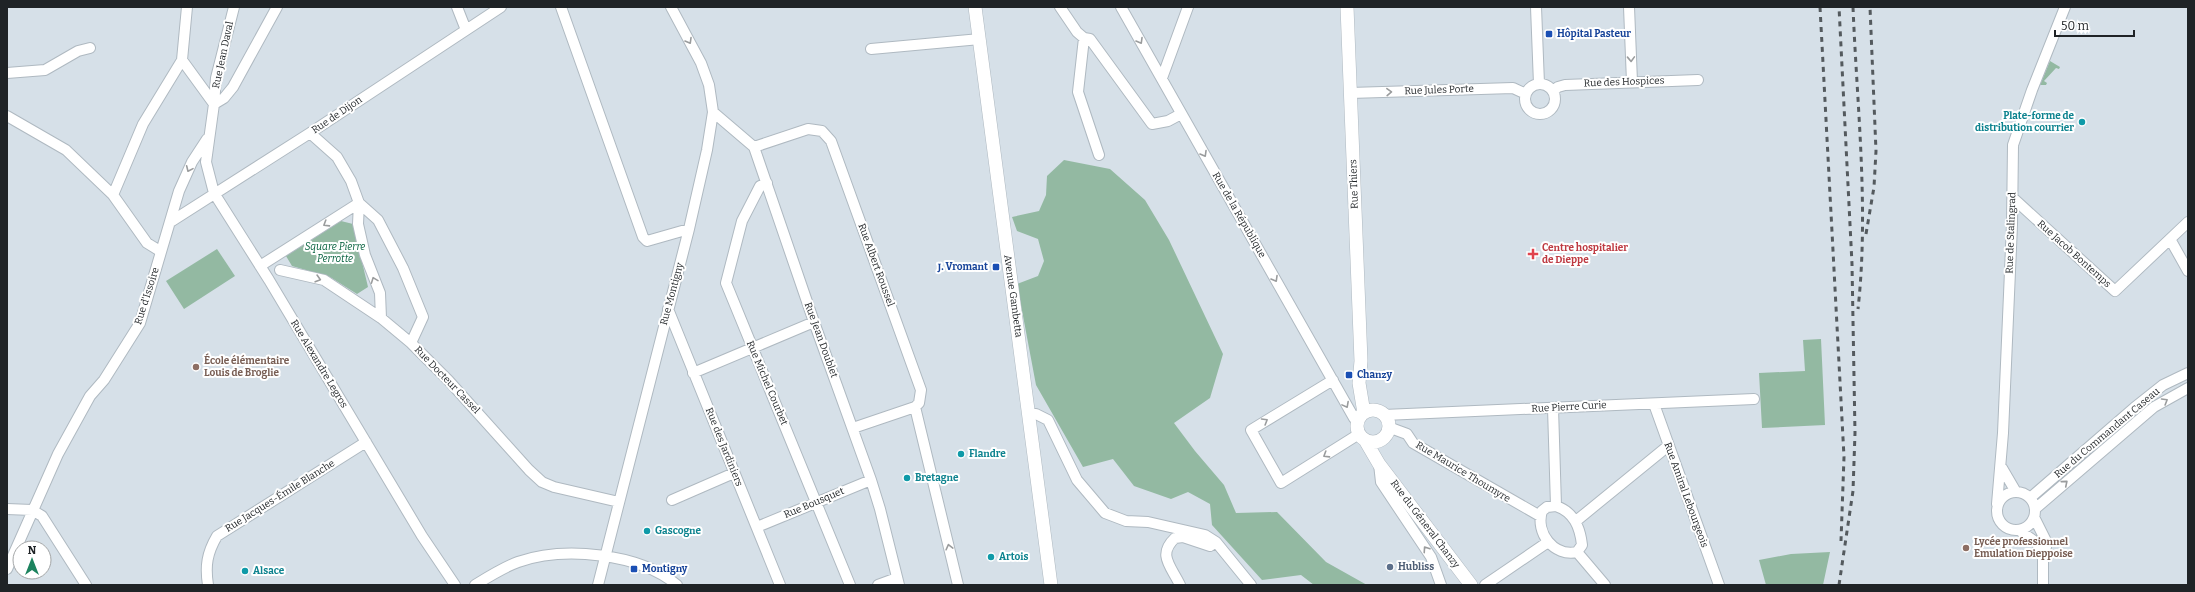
<svg xmlns="http://www.w3.org/2000/svg" width="2195" height="592" font-family="Bitter,serif">
<style>
.green{fill:#93b9a2}
.lines{fill:none;stroke-linecap:round;stroke-linejoin:round}
.minor-casing{stroke:#afb9c1;stroke-width:12}
.major-casing{stroke:#afb9c1;stroke-width:14}
.minor{stroke:#fff;stroke-width:10}
.major{stroke:#fff;stroke-width:13}
.rail{stroke:#545a5e;stroke-width:3;stroke-dasharray:5 5;stroke-linecap:butt}
.oneway{stroke:#9a9c9d}
.transit-dot{fill:#1a4fb4;stroke:#fff;stroke-width:1.5}
.culture-dot{fill:#0f9aa8;stroke:#fff;stroke-width:1.5}
.health-dot{fill:#e0444e;stroke:#fff;stroke-width:1.5}
.education-dot{fill:#8d6e63;stroke:#fff;stroke-width:1.5}
.service-dot{fill:#5c6f8a;stroke:#fff;stroke-width:1.5}
.labels{text-anchor:middle;dominant-baseline:central;stroke-width:4;stroke-linejoin:round;paint-order:stroke}
.transit-label{font-size:10px;font-weight:bold;fill:#164399;stroke:#fff;text-anchor:start}
.street-label{font-size:10px;fill:#1f2326;stroke:#fff}
.culture-label{font-size:10px;font-weight:bold;fill:#0d838f;stroke:#fff;text-anchor:start}
.park-label{font-size:10px;font-style:italic;fill:#005e3a;stroke:#fff}
.health-label{font-size:10px;font-weight:bold;fill:#be3a42;stroke:#fff;text-anchor:start}
.education-label{font-size:10px;font-weight:bold;fill:#785e54;stroke:#fff;text-anchor:start}
.service-label{font-size:10px;font-weight:bold;fill:#4e5e75;stroke:#fff;text-anchor:start}
</style>
<rect width="100%" height="100%" fill="#d6e0e8"/>
<path class="green" d="M2050 61 2060 67 2059 69 2056 68 2044 81 2047 83 2046 85H2040Z
M1064 160 1110 169 1145 200 1169 240 1223 354 1210 398 1174 423 1195 451 1224 485 1236 513 1277 512 1326 562 1367 585H1314L1301 575 1262 580 1212 525 1210 504 1188 492 1171 499 1134 486 1113 459 1083 467 1036 385 1017 284 1038 276 1044 261 1038 239 1017 231 1012 217 1039 211 1046 195 1047 176Z
M341 221 353 224 368 287 357 294 330 277 292 266 286 256Z
M217 249 235 276 184 309 166 281Z
M1821 339 1825 425 1762 428 1759 373 1805 371 1803 340Z
M1830 552 1823 585H1766L1759 560 1791 554Z"/>
<g class="lines">
<defs>
<path id="minor" d="M457 7 466 30
M561 7 643 237 647 241 689 229
M1060 7 1077 32 1084 38 1090 39 1152 124 1168 121 1181 114
M1121 7 1354 418 1358 422
M1536 7 1539 84
M1629 7 1632 82
M1084 38 1078 92 1099 155
M871 49 980 39
M182 60 214 104 206 162 214 193 269 280 422 536 455 585
M7 73 45 70 78 51 90 48
M1162 78 1188 7
M1525 99a15 15 0 1 1 30 0a15 15 0 1 1-30 0Z
M1553 91 1558 87 1565 85 1698 80
M1350 93 1513 88 1526 94
M214 104 224 98 233 87 277 7
M214 104 216 78 234 7
M713 112 754 147 814 322 871 480 880 509 899 585
M7 116 66 150 113 195 147 243 160 251
M310 133 337 157 351 181 359 203 378 220 403 268 423 317 411 343
M754 147 808 129 822 131 831 141 921 390 919 403 915 407 853 428
M767 183 760 186 742 221 726 283 850 585
M113 195 143 124 182 60 187 7
M2013 198 2115 291 2188 222
M359 203 358 224 365 255 380 293 381 318
M172 221 310 133 501 7
M2170 239 2188 271
M260 266 359 203
M280 270 324 280 381 318 411 343 449 381 529 470 542 482 554 487 619 502
M668 309 780 585
M693 373 814 322
M1333 380 1251 430 1281 483 1359 434
M1654 404 1719 585
M915 407 958 585
M1553 408 1556 506
M1029 414H1036L1048 420 1077 480 1105 513 1126 521 1148 522 1205 535 1216 542 1251 585
M1384 415 1754 399
M1388 427 1407 434 1413 443 1540 516
M1379 464 1381 482 1431 557 1441 585
M2002 468 2016 492
M1997 511a19 19 0 1 1 38 0a19 19 0 1 1-38 0Z
M2030 498 2134 408 2163 385 2188 373
M672 500 734 473
M1997 504 2003 433 2012 225 2013 145 2032 90 2065 7
M1556 506C1574 512 1580 527 1582 545L1577 552C1554 557 1535 533 1542 511L1547 507Z
M7 509 32 510 42 516 86 585
M2035 509 2154 407 2188 388
M2034 517 2047 543 2043 558V585
M1576 521 1668 446
M757 527 871 480
M2019 530 2037 543 2043 558
M1577 552 1605 585
M7 569 58 454 90 396 104 380 140 323 179 191 192 162 207 139
M208 585C205 566 207 553 217 536L366 442
M475 585C488 577 504 567 518 562 564 546 639 553 677 585
M598 585 689 229 707 150 713 112 709 85 701 63 671 7
M878 585 897 578
M1180 585C1171 566 1157 555 1175 538L1183 537 1210 546 1216 542
M1485 585 1548 542"/>
<path id="major" d="M975 7 1051 585
M1347 7 1361 361 1359 383 1364 413
M1357 426a16 16 0 1 1 32 0a16 16 0 1 1-32 0Z
M1365 440 1379 464 1471 585"/>
</defs>
<use href="#minor" class="minor-casing"/>
<use href="#major" class="major-casing"/>
<use href="#minor" class="minor"/>
<use href="#major" class="major"/>
<path class="rail" d="M1820 7 1844 457 1841 541
M1853 7C1857 107 1869 209 1858 309
M1866 234 1874 187 1876 151 1870 7
M1839 585 1853 491 1855 433 1852 264 1839 7"/>
</g>
<defs><path id="oneway-chevron" d="M-2-3.5L2.5 0L-2 3.5" fill="none" stroke-width="1.6" stroke-linecap="round" stroke-linejoin="round"/></defs>
<g class="oneway">
<use href="#oneway-chevron" transform="translate(689 41) rotate(60)"/>
<use href="#oneway-chevron" transform="translate(1140 41) rotate(60)"/>
<use href="#oneway-chevron" transform="translate(1631 59) rotate(88)"/>
<use href="#oneway-chevron" transform="translate(1389 92) rotate(-2)"/>
<use href="#oneway-chevron" transform="translate(1204 154) rotate(60)"/>
<use href="#oneway-chevron" transform="translate(189 169) rotate(114)"/>
<use href="#oneway-chevron" transform="translate(326 224) rotate(148)"/>
<use href="#oneway-chevron" transform="translate(318 279) rotate(16)"/>
<use href="#oneway-chevron" transform="translate(1275 279) rotate(60)"/>
<use href="#oneway-chevron" transform="translate(374 280) rotate(-111)"/>
<use href="#oneway-chevron" transform="translate(2165 401) rotate(-31)"/>
<use href="#oneway-chevron" transform="translate(1346 405) rotate(62)"/>
<use href="#oneway-chevron" transform="translate(1265 421) rotate(-31)"/>
<use href="#oneway-chevron" transform="translate(1326 455) rotate(148)"/>
<use href="#oneway-chevron" transform="translate(2065 483) rotate(-40)"/>
<use href="#oneway-chevron" transform="translate(949 547) rotate(-104)"/>
<use href="#oneway-chevron" transform="translate(1426 549) rotate(-124)"/>
</g>
<g class="transit-dot">
<rect x="1545" y="30" width="8" height="8" rx="2"/>
<rect x="992" y="263" width="8" height="8" rx="2"/>
<rect x="1345" y="371" width="8" height="8" rx="2"/>
<rect x="630" y="565" width="8" height="8" rx="2"/>
</g>
<g class="culture-dot">
<circle cx="2082" cy="122" r="4"/>
<circle cx="961" cy="454" r="4"/>
<circle cx="907" cy="478" r="4"/>
<circle cx="647" cy="531" r="4"/>
<circle cx="991" cy="557" r="4"/>
<circle cx="245" cy="571" r="4"/>
</g>
<path class="health-dot" d="M1531 248h4v4h4v4h-4v4h-4v-4h-4v-4h4z"/>
<g class="education-dot">
<circle cx="196" cy="367" r="4"/>
<circle cx="1966" cy="548" r="4"/>
</g>
<circle class="service-dot" cx="1390" cy="567" r="4"/>
<g class="labels">
<g class="transit-label">
<text x="1557" y="34">Hôpital Pasteur</text>
<text x="988" y="267" text-anchor="end">J. Vromant</text>
<text x="1357" y="375">Chanzy</text>
<text x="642" y="569">Montigny</text>
</g>
<g class="street-label">
<text transform="translate(223 55) rotate(-78)">Rue Jean Daval</text>
<text transform="translate(1624 82) rotate(-2)">Rue des Hospices</text>
<text transform="translate(1439 90) rotate(-2)">Rue Jules Porte</text>
<text transform="translate(337 115) rotate(-34)">Rue de Dijon</text>
<text transform="translate(1354 184) rotate(-92)">Rue Thiers</text>
<text transform="translate(1239 215) rotate(60)">Rue de la République</text>
<text transform="translate(2011 233) rotate(-88)">Rue de Stalingrad</text>
<text transform="translate(2074 254) rotate(42)">Rue Jacob Bontemps</text>
<text transform="translate(876 265) rotate(70)">Rue Albert Roussel</text>
<text transform="translate(672 294) rotate(-75)">Rue Montigny</text>
<text transform="translate(147 296) rotate(-72)">Rue d'Issoire</text>
<text transform="translate(1013 296) rotate(82)">Avenue Gambetta</text>
<text transform="translate(821 340) rotate(70)">Rue Jean Doublet</text>
<text transform="translate(319 364) rotate(59)">Rue Alexandre Legros</text>
<text transform="translate(447 380) rotate(46)">Rue Docteur Cassel</text>
<text transform="translate(767 383) rotate(67)">Rue Michel Courbet</text>
<text transform="translate(1569 407) rotate(-3)">Rue Pierre Curie</text>
<text transform="translate(2107 433) rotate(-40)">Rue du Commandant Caseau</text>
<text transform="translate(724 447) rotate(68)">Rue des Jardiniers</text>
<text transform="translate(1463 472) rotate(31)">Rue Maurice Thoumyre</text>
<text transform="translate(1686 495) rotate(70)">Rue Amiral Lebourgeois</text>
<text transform="translate(280 496) rotate(-32)">Rue Jacques-Émile Blanche</text>
<text transform="translate(814 503) rotate(-23)">Rue Bousquet</text>
<text transform="translate(1425 524) rotate(53)">Rue du Géneral Chanzy</text>
</g>
<g class="culture-label">
<text x="2074" y="116" text-anchor="end">Plate-forme de<tspan x="2074" dy="12">distribution courrier</tspan></text>
<text x="969" y="454">Flandre</text>
<text x="915" y="478">Bretagne</text>
<text x="655" y="531">Gascogne</text>
<text x="999" y="557">Artois</text>
<text x="253" y="571">Alsace</text>
</g>
<g class="park-label">
<text x="335" y="247">Square Pierre<tspan x="335" dy="12">Perrotte</tspan></text>
</g>
<g class="health-label">
<text x="1542" y="248">Centre hospitalier<tspan x="1542" dy="12">de Dieppe</tspan></text>
</g>
<g class="education-label">
<text x="204" y="361">École élémentaire<tspan x="204" dy="12">Louis de Broglie</tspan></text>
<text x="1974" y="542">Lycée professionnel<tspan x="1974" dy="12">Emulation Dieppoise</tspan></text>
</g>
<g class="service-label">
<text x="1398" y="567">Hubliss</text>
</g>
</g>
<rect width="2195" height="592" fill="none" stroke="#1f2326" stroke-width="16"/>
<g transform="translate(32 560)"><circle r="19" fill="#ffffff" stroke="#a5a7a8"/>
<path d="M0-3L7 15L0 10L-7 15Z" fill="#1c835e"/>
<text y="-6" font-size="11" font-weight="bold" text-anchor="middle" fill="#1f2326">N</text>
</g>
<path d="M2055 30v6h79v-6" fill="none" stroke="#1f2326" stroke-width="2"/>
<text x="2061" y="30" font-size="12" fill="#1f2326" stroke="#ffffff" stroke-width="3" paint-order="stroke">50 m</text>
</svg>
